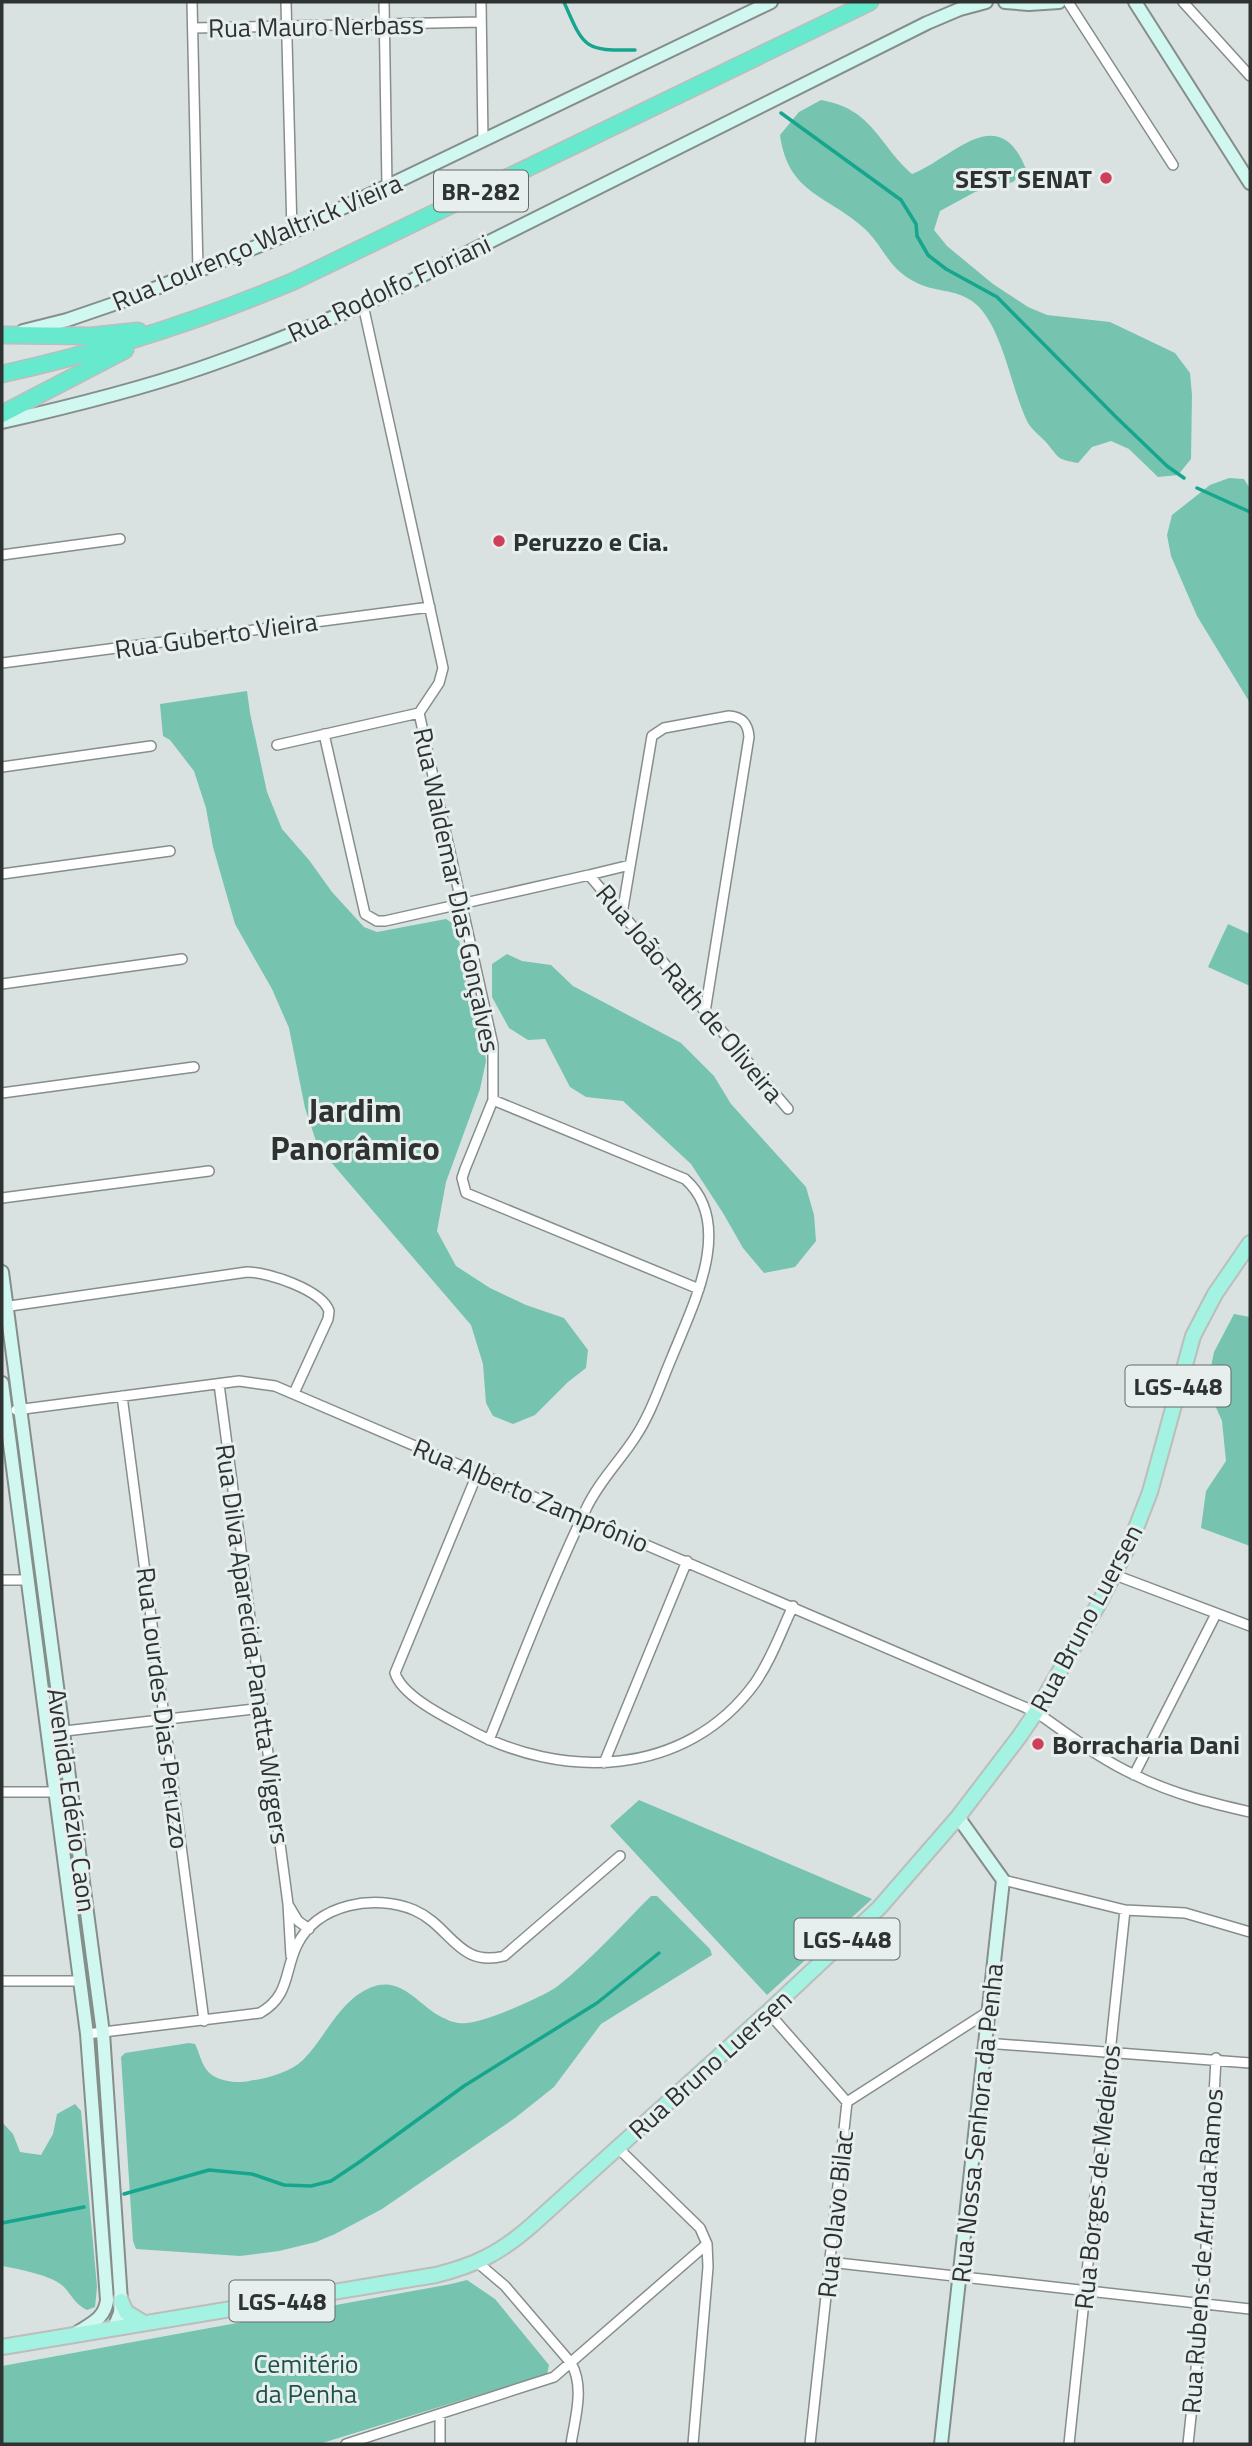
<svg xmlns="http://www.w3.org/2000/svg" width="1252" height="2446" font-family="'Titillium Web',sans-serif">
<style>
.green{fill:#76c3b0}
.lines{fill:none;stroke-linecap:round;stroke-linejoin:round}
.stream{stroke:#16a68e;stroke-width:3.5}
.street-casing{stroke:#868e8c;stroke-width:12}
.secondary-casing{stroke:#868e8c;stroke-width:16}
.primary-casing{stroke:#bcbdbd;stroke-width:18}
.highway-casing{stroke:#bcbdbd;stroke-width:19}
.street{stroke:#fff;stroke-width:9}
.secondary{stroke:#d1f8f0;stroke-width:12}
.primary{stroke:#a4f2e1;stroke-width:14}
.highway{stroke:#67e9cd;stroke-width:16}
.poi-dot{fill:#cf3f5b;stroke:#e6efed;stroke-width:2.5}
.labels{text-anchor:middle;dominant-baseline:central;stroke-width:6;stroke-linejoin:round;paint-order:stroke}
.shield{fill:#e6efed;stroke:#656b69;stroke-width:2}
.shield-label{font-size:24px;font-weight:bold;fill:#2e3231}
.street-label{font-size:26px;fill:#2e3231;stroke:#e6efed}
.poi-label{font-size:26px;font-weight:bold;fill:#2e3231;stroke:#e6efed;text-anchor:start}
.park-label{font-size:26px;fill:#1f5348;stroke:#e6efed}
.district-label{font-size:33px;font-weight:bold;fill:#2e3231;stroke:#e6efed}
</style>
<rect width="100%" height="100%" fill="#d9e2e0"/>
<path class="green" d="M821 100C873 109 878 144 912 174 952 159 998 99 1026 169L1013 182 975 192 940 211 934 230 947 246 993 284 1028 307 1047 315 1110 322 1175 353 1190 373 1192 395 1191 459 1178 475 1158 477 1129 449 1111 441 1092 447 1078 463C1055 459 1060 458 1045 441 1039 435 1031 429 1027 421 1011 389 1002 322 972 301 955 289 935 292 917 283 888 269 886 250 866 230 829 195 788 195 780 135L799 112Z
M1229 478 1244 479 1250 489V703L1197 616 1171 556 1167 535 1172 515 1210 485Z
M247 691 250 713 267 792 282 829 309 860 332 892 364 927 377 932 446 919 455 925 481 1029 486 1061 480 1089 446 1182 437 1231 456 1266 490 1288 526 1305 564 1318 588 1350 586 1368 568 1382 535 1415 513 1424 493 1416 486 1403 483 1364 471 1325 318 1147 305 1108 289 1028 272 989 235 924 213 847 206 808 194 771 170 740 163 736 160 704Z
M1228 924 1250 934V986L1208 967Z
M507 954 522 961 551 965 573 986 681 1043 714 1076 731 1104 806 1187 814 1215 816 1241 795 1267 764 1273 743 1248 723 1213 691 1164 623 1101 586 1097 570 1087 545 1039 528 1040 509 1028 492 997V964Z
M1234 1314 1250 1317V1546L1201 1528 1206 1491 1226 1461 1222 1421 1207 1387 1214 1352Z
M17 1432 54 1710H52L14 1434Z
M58 1755 62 1756 94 2013 91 2015Z
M639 1800 872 1899 767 1995 610 1826Z
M651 1896H657L710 1949 712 1955 601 2024 554 2087 515 2118 382 2209 335 2234 316 2242 279 2251 240 2256 136 2249 133 2241 121 2057 125 2053 189 2043 195 2044C199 2052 201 2062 206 2069 214 2081 236 2084 249 2081 268 2078 289 2073 303 2060 326 2037 339 2000 372 1987 404 1975 420 2009 446 2019 451 2022 460 2024 466 2023 483 2023 546 1996 559 1985 592 1959 621 1926 651 1896Z
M95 2058 98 2059 116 2293V2310L108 2319 106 2317Z
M75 2104 81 2111 97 2287 95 2307 87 2310C75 2304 73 2297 64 2287 52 2275 18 2269 2 2266V2122L13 2134 20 2152 41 2155 53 2134 57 2114Z
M467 2280 495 2299 549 2365 547 2374 319 2444H2V2366L451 2284Z"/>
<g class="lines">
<path class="stream" d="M564 2C584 48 584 51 635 50
M781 113 901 200 916 224 917 236 928 255 946 269 997 297 1115 416 1167 466 1184 478
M1197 488 1250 512
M124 2194 209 2170 252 2174 284 2185 311 2186 331 2181 358 2163 464 2086 597 2003 659 1953
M2 2223 84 2207"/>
<defs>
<path id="street" d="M192 2 198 271
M286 2 292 232
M384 2 387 187
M481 2 483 141
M1068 2 1173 165
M1183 2 1250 76
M193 28 481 22
M363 305 443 668 439 683 419 713
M2 555 120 539
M2 663 430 607
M419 713 493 1045V1100L465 1169 462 1178 466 1193 699 1289
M324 734 365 914 377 921H385L589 875 788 1109
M277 745 419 713
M2 767 151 746
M2 874 170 851
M589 875 630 865
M622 914 652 736 664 728 729 716C743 717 748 724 749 737L705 1012
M2 984 182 959
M2 1093 194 1067
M2 1198 209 1171
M3 1307 247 1272C268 1272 322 1290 329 1311L328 1319 294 1393
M219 1384 288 1904 291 1956
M122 1396 204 2021
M16 1410 239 1381 275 1386 1036 1712C1069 1735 1101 1760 1137 1776 1173 1794 1211 1803 1250 1812
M478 1472 395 1673C402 1696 445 1717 466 1728 561 1781 686 1778 755 1683 771 1660 781 1632 793 1606
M1115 1575 1250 1626
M2 1580H28
M48 1733 262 1708
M489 1740C520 1663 550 1584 586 1509 598 1483 618 1463 634 1439 651 1414 660 1385 672 1357 692 1307 736 1224 685 1179L493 1100
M604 1763 687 1561
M1134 1775 1216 1614
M2 1792H56
M1003 1880 1125 1910 1185 1913 1250 1932
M289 1906 298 1921 309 1929
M2 1981H80
M768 2012 847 2102 810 2444
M87 2034 260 2013C290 1996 284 1972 297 1945 318 1903 375 1894 414 1910 451 1926 458 1968 504 1956L620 1856
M985 2043 1250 2063
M847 2102 989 2011
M618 2148 700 2228 707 2244 708 2267 693 2444
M829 2262 1250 2309
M478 2263 505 2286 571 2363C585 2387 575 2418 571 2444
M346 2444 554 2377 707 2244
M440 2444V2415
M1069 2444 1125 1910
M1188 2444 1203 2304 1216 2058"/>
<path id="secondary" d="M1005 2 1029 4 1059 2
M1135 2 1250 183
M23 331 67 320 137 296 292 232 771 2
M2 422C68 407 134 391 198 369 254 350 308 328 363 305L927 23 960 9 986 2
M2 1272 103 2033 121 2301 120 2313 114 2328
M2 1383 87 2034 107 2300C105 2319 90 2324 75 2334
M941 2444 1003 1880 958 1817"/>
<path id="primary" d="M121 2301 126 2312 144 2323
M2 2347 436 2275C476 2265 500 2253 531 2226L768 2012 879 1908 958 1817 1019 1737 1036 1712 1098 1605 1131 1541 1150 1492 1193 1336 1215 1294 1250 1243"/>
<path id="highway" d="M5 335 91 336 138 331
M2 374C102 352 199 321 294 281L870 2
M2 414 125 350"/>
</defs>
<use href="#street" class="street-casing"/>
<use href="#secondary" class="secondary-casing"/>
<use href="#primary" class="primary-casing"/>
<use href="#highway" class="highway-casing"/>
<use href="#street" class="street"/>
<use href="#secondary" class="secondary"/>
<use href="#primary" class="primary"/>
<use href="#highway" class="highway"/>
</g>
<g class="poi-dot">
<circle cx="1106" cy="178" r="7"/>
<circle cx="499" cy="541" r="7"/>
<circle cx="1038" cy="1744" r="7"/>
</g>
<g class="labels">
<g class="shield">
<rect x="434" y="170.5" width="94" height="41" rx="5"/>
<rect x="1125.5" y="1365.5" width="105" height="41" rx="5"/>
<rect x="794.5" y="1918.5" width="105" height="41" rx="5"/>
<rect x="229.5" y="2280.5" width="105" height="41" rx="5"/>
</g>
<g class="shield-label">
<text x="481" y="191">BR-282</text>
<text x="1178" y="1386">LGS-448</text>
<text x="847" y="1939">LGS-448</text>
<text x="282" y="2301">LGS-448</text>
</g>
<g class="street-label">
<text transform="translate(316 26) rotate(-1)">Rua Mauro Nerbass</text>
<text transform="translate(257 242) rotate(-23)">Rua Lourenço Waltrick Vieira</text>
<text transform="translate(389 288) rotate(-25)">Rua Rodolfo Floriani</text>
<text transform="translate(216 635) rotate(-8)">Rua Guberto Vieira</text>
<text transform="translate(457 890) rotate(78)">Rua Waldemar Dias Gonçalves</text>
<text transform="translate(690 993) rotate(50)">Rua João Rath de Oliveira</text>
<text transform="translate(531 1495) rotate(23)">Rua Alberto Zamprônio</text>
<text transform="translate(1086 1618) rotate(-62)">Rua Bruno Luersen</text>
<text transform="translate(253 1644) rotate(82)">Rua Dilva Aparecida Panatta Wiggers</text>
<text transform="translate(163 1708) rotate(83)">Rua Lourdes Dias Peruzzo</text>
<text transform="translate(72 1800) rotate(82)">Avenida Edézio Caon</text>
<text transform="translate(710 2064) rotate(-42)">Rua Bruno Luersen</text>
<text transform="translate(977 2123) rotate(-84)">Rua Nossa Senhora da Penha</text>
<text transform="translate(1097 2177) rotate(-84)">Rua Borges de Medeiros</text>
<text transform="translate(835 2214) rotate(-84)">Rua Olavo Bilac</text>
<text transform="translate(1202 2251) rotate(-86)">Rua Rubens de Arruda Ramos</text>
</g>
<g class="poi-label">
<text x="1092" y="178" text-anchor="end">SEST SENAT</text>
<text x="513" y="541">Peruzzo e Cia.</text>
<text x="1052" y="1744">Borracharia Dani</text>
</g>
<g class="park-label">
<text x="306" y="2363">Cemitério<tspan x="306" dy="30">da Penha</tspan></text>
</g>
<g class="district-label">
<text x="355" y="1110">Jardim<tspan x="355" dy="38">Panorâmico</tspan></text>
</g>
</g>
<rect width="1252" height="2446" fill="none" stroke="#2e3231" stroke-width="7"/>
</svg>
